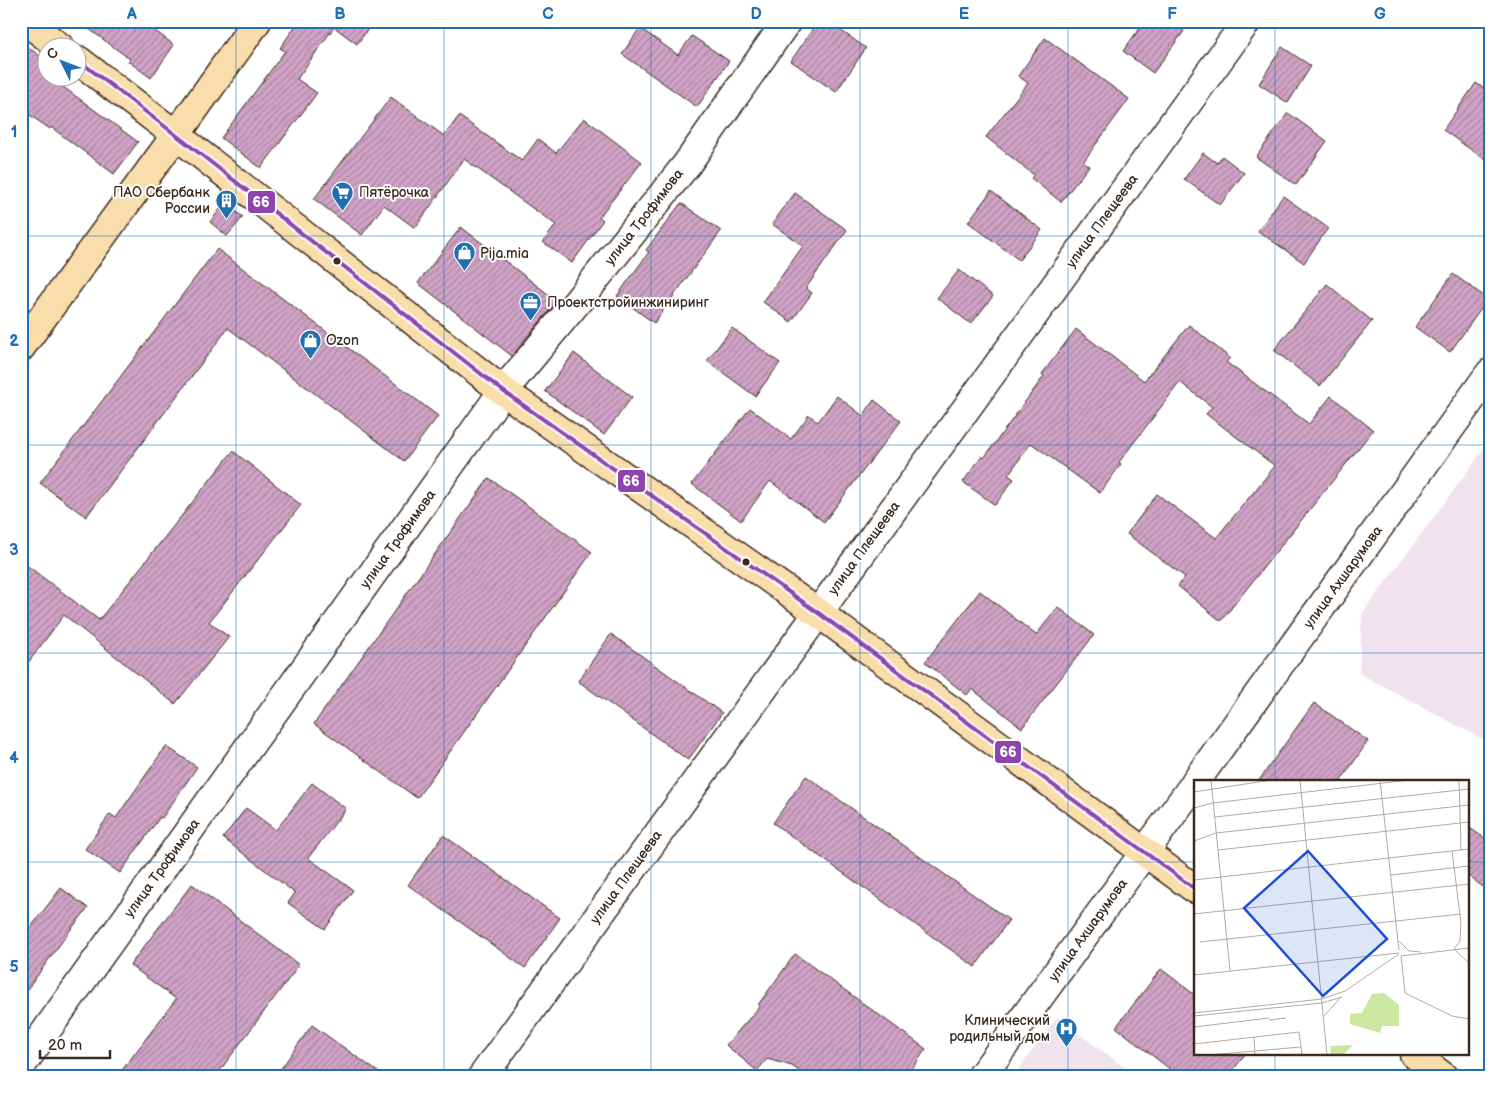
<svg xmlns="http://www.w3.org/2000/svg" width="1511" height="1098" font-family="'Balsamiq Sans',sans-serif">
<style>
.built{fill:#f1e3ee}
.building{fill:url(#building-hatch);stroke:#3b2a1e}
.lines{fill:none;stroke-linecap:round;stroke-linejoin:round}
.minor-casing{stroke:#3b2a1e;stroke-width:31}
.major-casing{stroke:#3b2a1e;stroke-width:31}
.minor{stroke:#fff;stroke-width:28}
.major{stroke:#f9ddab;stroke-width:28}
.bus-1-casing{stroke:#fff;stroke-width:8}
.bus-1{stroke:#8e44ad;stroke-width:4}
.grid{fill:none;stroke:#1f6fb2;stroke-width:1;stroke-opacity:0.55}
.bus-dot{fill:#3b2a1e;stroke:#fff;stroke-width:2}
.labels{text-anchor:middle;dominant-baseline:central;stroke-width:4;stroke-linejoin:round;paint-order:stroke}
.poi-label{font-size:14px;fill:#3b2a1e;stroke:#fff;text-anchor:start}
.street-label{font-size:14px;fill:#3b2a1e;stroke:#fff}
.inset-road{fill:none;stroke:#b1aaa5;stroke-width:1}
.view{fill:#1d4ed8;fill-opacity:0.15;stroke:#1d4ed8;stroke-width:2.5}
.inset-edge{fill:none;stroke:#3b2a1e;stroke-width:2.5}
.line-badge{stroke:#fff;stroke-width:2}
.badge-label{font-size:14px;text-anchor:middle;font-weight:bold;fill:#fff}
.neatline{fill:none;stroke:#1f6fb2;stroke-width:2}
.grid-label{font-size:16px;text-anchor:middle;font-weight:bold;fill:#1f6fb2}
</style>
<defs>
<pattern id="building-hatch" width="6" height="6" patternUnits="userSpaceOnUse" patternTransform="scale(1.25)"><rect width="6" height="6" fill="#d0a3c6"/><path d="M-1 1l2-2M0 6l6-6M5 7l2-2" fill="none" stroke="#aa85a0"/></pattern>
</defs>
<rect width="100%" height="100%" fill="#fff"/>
<filter id="ink" filterUnits="userSpaceOnUse"><feTurbulence type="fractalNoise" baseFrequency=".02" numOctaves="2"/><feDisplacementMap in="SourceGraphic" scale="10" xChannelSelector="R" yChannelSelector="G"/><feConvolveMatrix kernelMatrix="1 2 1 2 8 2 1 2 1" color-interpolation-filters="sRGB"/></filter>
<g filter="url(#ink)">
<path class="built" d="M1490 441V743L1359 673 1362 614Z
M1057 1017 1137 1077H1013Z"/>
<path class="building" d="M78 21H142L174 45 151 78 128 61 130 59Z
M299 21H374L357 44 334 27 297 79 317 93 261 168 221 138 285 51 280 48Z
M818 21H827L866 48 836 92 791 61Z
M1145 21H1171L1184 31 1153 73 1123 51Z
M640 28 678 55 692 36 729 61 697 107 622 54Z
M1045 38 1129 99 1083 162 1089 166 1061 202 1031 178 1034 175 986 137 1028 83 1018 76Z
M21 42 48 62V78H51L138 142 114 174 51 127 50 129 21 109Z
M1282 47 1311 66 1288 103 1259 84Z
M1476 83 1490 93V163L1443 130Z
M391 97 444 136 459 116 522 161 538 139 556 153 584 118 642 162 599 217 603 220 572 263 543 242 556 225 464 159 415 228 384 205 362 235 314 199Z
M1288 113 1327 141 1296 185 1256 157Z
M1203 153 1217 163 1222 156 1244 173 1220 205 1184 179Z
M991 191 1042 230 1019 260 968 222Z
M795 193 847 230 806 288 812 293 791 322 763 302 803 246 772 224Z
M1283 196 1328 228 1304 263 1258 231Z
M225 203 243 217 227 236 210 222Z
M681 203 721 231 654 323 617 296 649 252 646 250Z
M461 227 557 301 512 356 418 283Z
M217 249 438 416 404 461 228 328 86 517 40 483Z
M959 270 993 296 971 324 937 298Z
M1453 274 1488 299 1450 352 1415 327Z
M1327 284 1372 321 1320 386 1274 350Z
M1189 325 1230 358 1226 362 1309 424 1331 396 1373 430 1221 621 1178 586 1185 577 1127 534 1157 494 1216 538 1275 466 1206 414 1212 407 1180 382 1119 462 1121 464 1100 493 1031 443 1008 475 1014 479 995 505 963 482 982 456 984 458 1044 376 1042 374 1076 329 1144 381Z
M732 328 780 363 755 396 707 361Z
M574 353 632 397 604 435 545 391Z
M837 396 863 416 874 400 901 421 824 522 770 481 741 521 692 484 750 408 791 439 809 415 818 422Z
M233 451 301 505 209 622 229 637 175 704 64 615 21 672V561L99 620Z
M489 478 592 552 417 798 314 724Z
M980 591 1036 635 1058 607 1094 635 1022 728 972 689 967 695 925 662Z
M611 634 722 713 688 760 578 681Z
M1314 703 1368 741 1340 782H1258Z
M166 746 197 767 162 818 160 817 120 873 85 849 110 814 116 818Z
M806 776 1009 920 975 967 773 823Z
M312 783 346 809 308 858 353 890 325 929 288 903 295 893 223 838 246 808 276 830Z
M1467 826 1490 842V892L1467 875Z
M443 835 560 918 525 968 408 885Z
M192 884 299 965 215 1077H117L176 999 130 965Z
M61 888 88 908 68 933 21 998V940Z
M795 954 926 1049 906 1077H807L792 1066 767 1059 757 1071 726 1045 760 1006 758 1005Z
M1161 969 1195 995V1054H1245L1228 1077H1180L1116 1027Z
M312 1025 385 1077H275Z"/>
<g class="lines">
<defs>
<path id="minor" d="M1195 782 1490 373
M21 1066 503 391 577 302 687 164 787 21
M482 1077 1247 21
M981 1077 1195 783"/>
<path id="major" d="M26 21 61 48
M78 60 176 135 503 391 817 612 1195 889
M21 347 176 135 257 21
M1414 1054 1444 1077"/>
</defs>
<use href="#minor" class="minor-casing"/>
<use href="#major" class="major-casing"/>
<use href="#minor" class="minor"/>
<use href="#major" class="major"/>
<defs>
<path id="bus-1" d="M78 60 176 135 503 391 817 612 1195 889"/>
</defs>
<use href="#bus-1" class="bus-1-casing"/>
<use href="#bus-1" class="bus-1"/>
</g>
</g>
<path class="grid" d="M236 21V1077M444 21V1077M651 21V1077M860 21V1077M1068 21V1077M1275 21V782M21 236H1490M21 445H1490M21 653H1490M21 862H1195M1467 862H1490M1275 1054V1077"/>
<defs>
<symbol id="supermarket-pin" viewBox="-11 -11 22 30"><path d="M0 17L-7.5 6A9.5 9.5 0 1 1 7.5 6Z" fill="#1f6fb2" stroke="#fff"/><path d="M-6-5.5h2.5l.6 2H6L4.5 2H-2.5L-4.4-4H-6ZM-1.5 3.2a1.3 1.3 0 1 0 .1 0ZM3 3.2a1.3 1.3 0 1 0 .1 0Z" fill="#fff"/></symbol>
<symbol id="building-pin" viewBox="-11 -11 22 30"><path d="M0 17L-7.5 6A9.5 9.5 0 1 1 7.5 6Z" fill="#1f6fb2" stroke="#fff"/><path d="M-4-6H4V6H1V3H-1V6H-4ZM-2.5-4.3h1.7v1.8h-1.7ZM.8-4.3h1.7v1.8H.8ZM-2.5-1h1.7V.8h-1.7ZM.8-1h1.7V.8H.8Z" fill="#fff"/></symbol>
<symbol id="shop-pin" viewBox="-11 -11 22 30"><path d="M0 17L-7.5 6A9.5 9.5 0 1 1 7.5 6Z" fill="#1f6fb2" stroke="#fff"/><path d="M-5-2.5h2.3a2.7 3.5 0 0 1 5.4 0H5L5.5 6h-11ZM-1.5-2.5h3a1.5 2.3 0 0 0-3 0Z" fill="#fff"/></symbol>
<symbol id="office-pin" viewBox="-11 -11 22 30"><path d="M0 17L-7.5 6A9.5 9.5 0 1 1 7.5 6Z" fill="#1f6fb2" stroke="#fff"/><path d="M-6-3h4V-5.5h4V-3h4V5H-6ZM-1-4.5V-3h2v-1.5ZM-6 0V1H6V0Z" fill="#fff"/></symbol>
<symbol id="hospital-pin" viewBox="-11 -11 22 30"><path d="M0 17L-7.5 6A9.5 9.5 0 1 1 7.5 6Z" fill="#1f6fb2" stroke="#fff"/><path d="M-5-5h3v3.5h4V-5h3V5h-3V1.5h-4V5h-3Z" fill="#fff"/></symbol>
</defs>
<g fill-rule="evenodd">
<use href="#supermarket-pin" x="330" y="180" width="25" height="34"/>
<use href="#building-pin" x="214" y="188" width="25" height="34"/>
<use href="#shop-pin" x="452" y="240" width="25" height="34"/>
<use href="#office-pin" x="518" y="290" width="25" height="34"/>
<use href="#shop-pin" x="298" y="328" width="25" height="34"/>
<use href="#hospital-pin" x="1054" y="1016" width="25" height="34"/>
</g>
<g class="bus-dot">
<circle cx="337" cy="261" r="4.5"/>
<circle cx="746" cy="562" r="4.5"/>
</g>
<g class="labels">
<g class="poi-label">
<text x="210" y="192" text-anchor="end">ПАО Сбербанк<tspan x="210" dy="16">России</tspan></text>
<text x="359" y="192">Пятёрочка</text>
<text x="480" y="253">Pija.mia</text>
<text x="547" y="302">Проектстройинжиниринг</text>
<text x="326" y="340">Ozon</text>
<text x="1050" y="1020" text-anchor="end">Клинический<tspan x="1050" dy="16">родильный дом</tspan></text>
</g>
<g class="street-label">
<text transform="translate(644 217) rotate(-52)">улица Трофимова</text>
<text transform="translate(1102 221) rotate(-54)">улица Плещеева</text>
<text transform="translate(398 539) rotate(-54)">улица Трофимова</text>
<text transform="translate(864 548) rotate(-54)">улица Плещеева</text>
<text transform="translate(1343 577) rotate(-54)">улица Ахшарумова</text>
<text transform="translate(162 868) rotate(-54)">улица Трофимова</text>
<text transform="translate(626 877) rotate(-54)">улица Плещеева</text>
<text transform="translate(1088 930) rotate(-54)">улица Ахшарумова</text>
</g>
</g>
<g transform="translate(1194 780)">
<rect width="275" height="275" fill="#fff"/>
<path d="M190 213 205 225V246H188L186 253 156 244V234L168 233 178 214ZM159 265 149 275H137L136 266Z" fill="#cbe8a0"/>
<path class="inset-road" d="M17 0 36 191M106 0 133 275M186 0 205 170M265 0 267 70M0 12 77 0M0 28 19 23 215 0M21 37 275 9M0 61 22 53 275 25M24 70 275 42M258 71 267 143 266 161 260 169M197 95 275 86M0 100 275 69M0 134 275 104M205 161 215 171 227 172M6 162 267 134M260 169 275 183M207 176 211 213 258 236 275 239M207 176 275 168M0 195 205 173M151 211 205 174M0 233 128 219 151 211M0 236 128 223 148 217M130 236 146 218M75 240 92 238M0 247 75 238M60 257 61 275M0 264 105 252 108 275M15 275 107 267"/>
<path class="view" d="M114 71 193 159 129 216 50 128Z"/>
<rect width="275" height="275" class="inset-edge"/>
</g>
<g class="line-badge">
<rect x="247" y="190" width="29" height="24" rx="5" fill="#8e44ad"/>
<rect x="617" y="469" width="29" height="24" rx="5" fill="#8e44ad"/>
<rect x="994" y="740" width="28" height="24" rx="5" fill="#8e44ad"/>
</g>
<g class="badge-label">
<text x="261" y="207">66</text>
<text x="631" y="486">66</text>
<text x="1008" y="757">66</text>
</g>
<rect width="1511" height="1098" fill="none" stroke="#fff" stroke-width="55"/>
<g transform="translate(62 62) rotate(312)"><circle r="24" fill="#ffffff" stroke="#b1aaa5"/>
<path d="M0-4L9 19L0 12L-9 19Z" fill="#1f6fb2"/>
<text y="-8" font-size="14" font-weight="bold" text-anchor="middle" fill="#3b2a1e">С</text>
</g>
<path d="M40 1050v8h70v-8" fill="none" stroke="#3b2a1e" stroke-width="2.5"/>
<text x="48" y="1050" font-size="15" fill="#3b2a1e" stroke="#ffffff" stroke-width="4" paint-order="stroke">20 m</text>
<rect x="28" y="28" width="1456" height="1042" class="neatline"/>
<g class="grid-label">
<text x="132" y="19">A</text>
<text x="340" y="19">B</text>
<text x="548" y="19">C</text>
<text x="756" y="19">D</text>
<text x="964" y="19">E</text>
<text x="1172" y="19">F</text>
<text x="1380" y="19">G</text>
<text x="14" y="137">1</text>
<text x="14" y="346">2</text>
<text x="14" y="555">3</text>
<text x="14" y="763">4</text>
<text x="14" y="972">5</text>
</g>
</svg>
